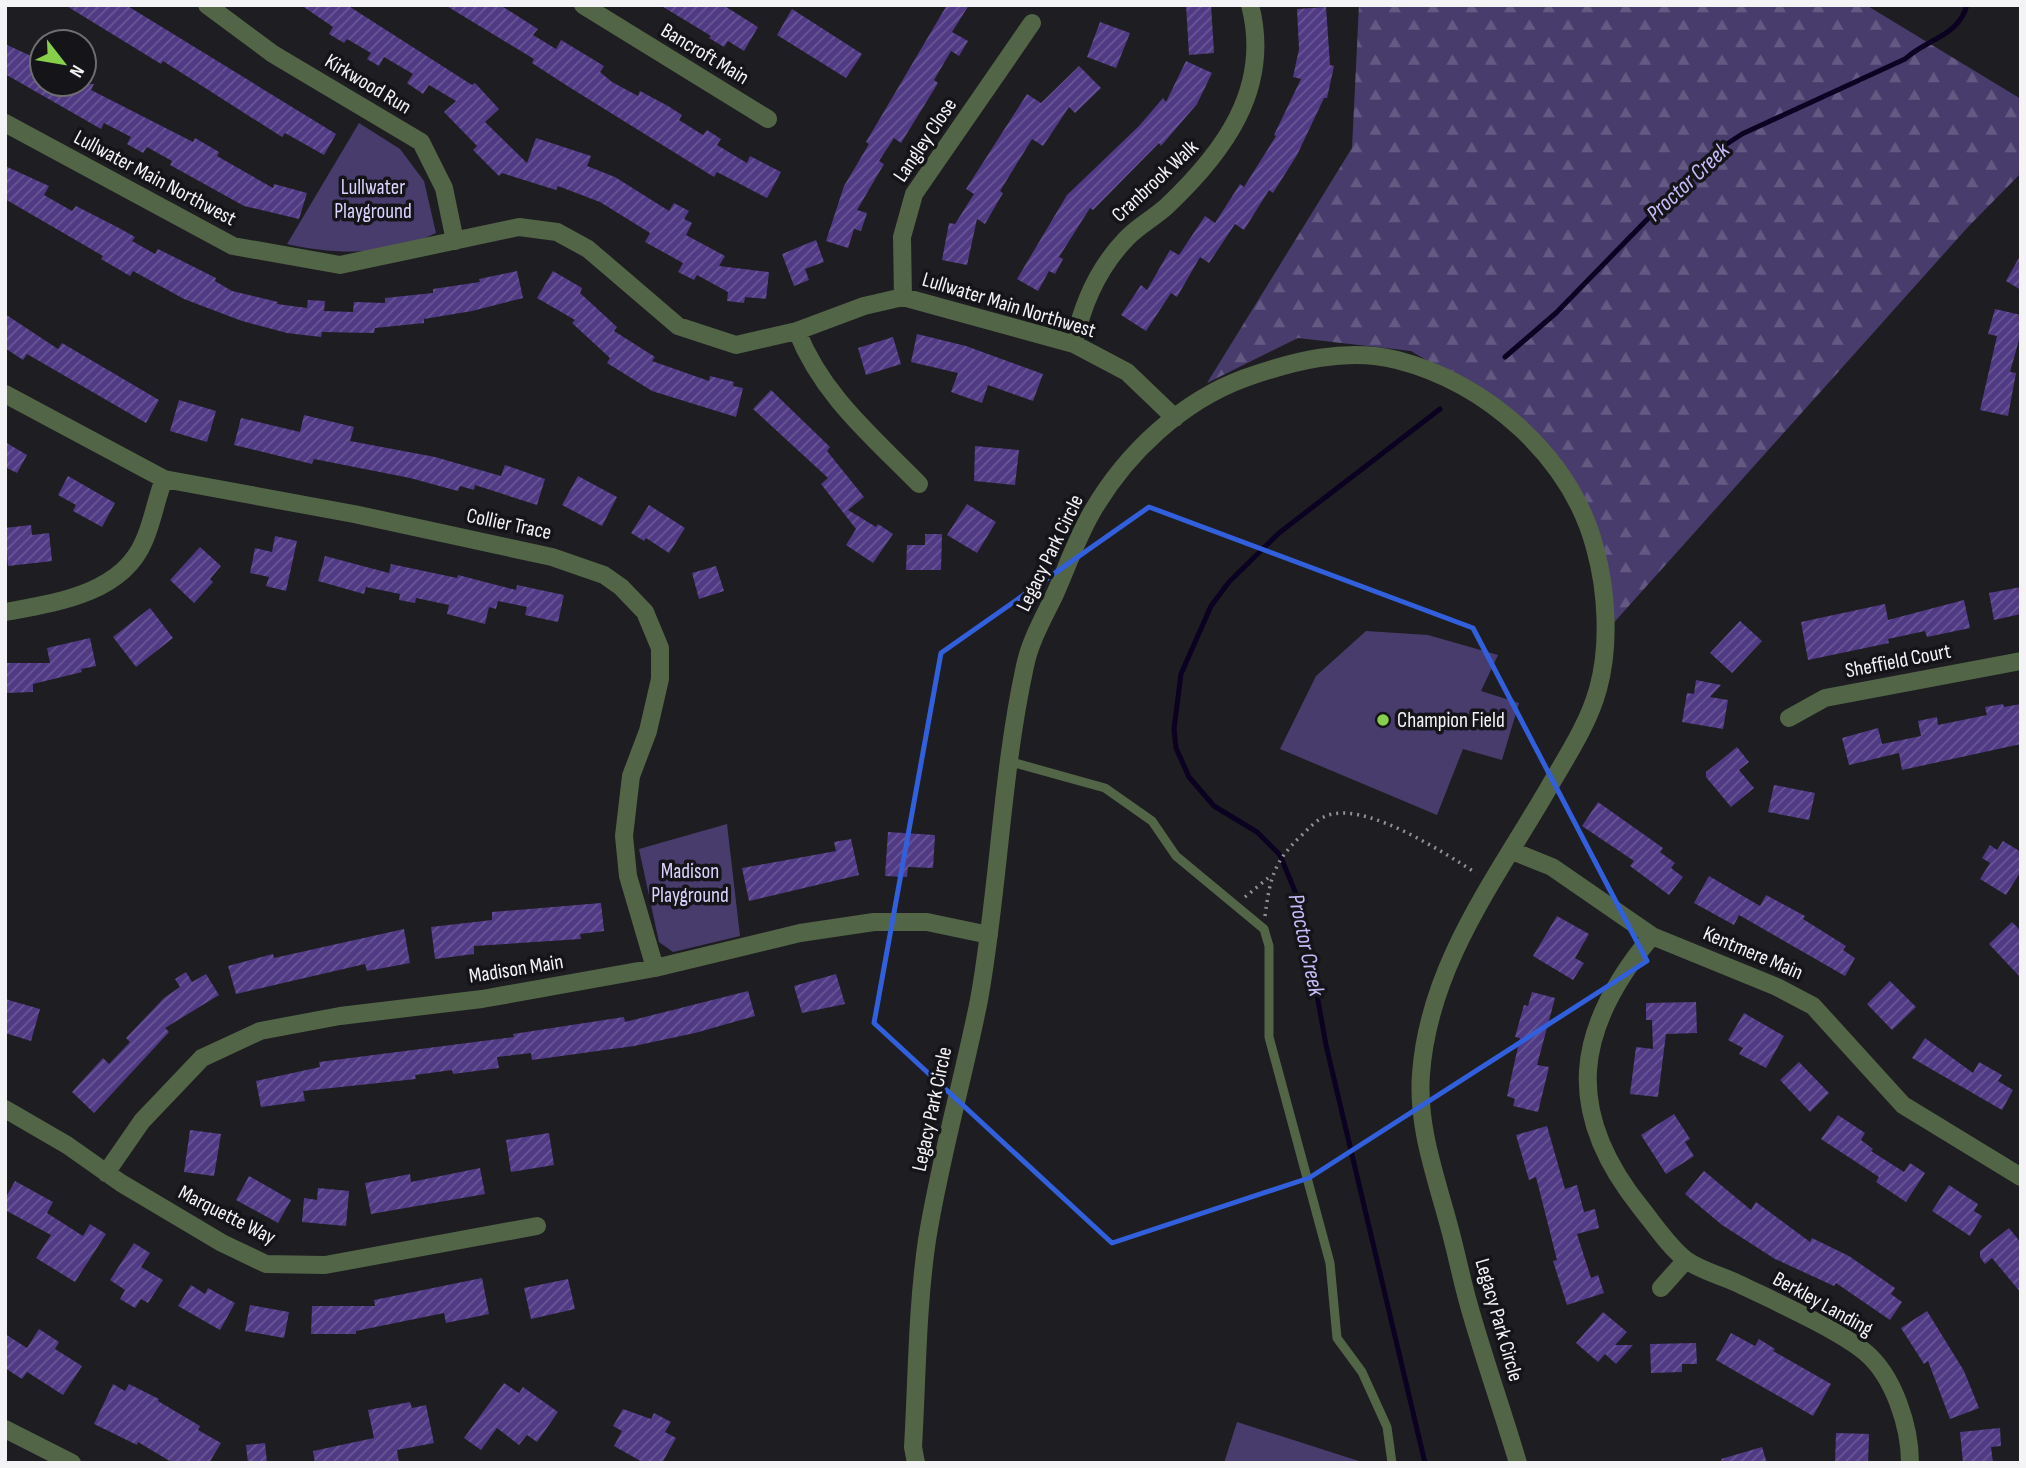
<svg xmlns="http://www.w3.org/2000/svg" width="2026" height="1468" font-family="'Sofia Sans Condensed',sans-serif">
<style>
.green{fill:#483c6c}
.forest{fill:url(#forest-firs)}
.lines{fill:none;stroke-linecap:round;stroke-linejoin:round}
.stream{stroke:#0b0121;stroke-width:5}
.building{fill:url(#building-hatch)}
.path{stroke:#929195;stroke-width:3.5;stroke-dasharray:2 5;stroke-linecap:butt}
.service{stroke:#526546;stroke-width:9}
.minor{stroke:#526546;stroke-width:18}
.marked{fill:none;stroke:#325fdb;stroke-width:5;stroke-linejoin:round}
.poi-dot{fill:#87cf4b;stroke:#151419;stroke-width:2.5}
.labels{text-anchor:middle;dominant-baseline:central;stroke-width:7;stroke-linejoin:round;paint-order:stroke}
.street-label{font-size:21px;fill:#f4f4f7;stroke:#151419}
.park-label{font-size:21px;fill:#dcd4ff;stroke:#151419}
.poi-label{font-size:21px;fill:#f4f4f7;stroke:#151419;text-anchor:start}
.water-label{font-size:23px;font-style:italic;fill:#c9bcfb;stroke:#151419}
</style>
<defs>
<pattern id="forest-firs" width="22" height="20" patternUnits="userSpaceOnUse" patternTransform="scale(1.75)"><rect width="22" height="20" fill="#483c6c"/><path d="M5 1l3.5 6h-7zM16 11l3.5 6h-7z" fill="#635982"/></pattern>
<pattern id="building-hatch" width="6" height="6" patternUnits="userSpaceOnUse" patternTransform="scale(1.75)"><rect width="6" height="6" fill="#503a84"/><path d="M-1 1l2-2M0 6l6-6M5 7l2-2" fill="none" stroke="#6a5796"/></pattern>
</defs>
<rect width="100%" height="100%" fill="#1e1d22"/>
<path class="green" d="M359 123 400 149 424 181 436 233C391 256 336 255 287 244Z
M1366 631 1428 635 1498 655 1481 691 1519 703 1502 760 1463 749 1437 815 1280 749 1316 676Z
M727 824 740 936 673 952 659 942 639 849Z
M1237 1422 1365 1463H1224Z"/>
<path class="forest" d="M1359 5H1866L2021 99V173L1967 228 1601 637 1603 550 1502 405 1411 351 1298 338 1207 383 1352 148Z"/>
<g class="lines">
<path class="stream" d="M1505 357 1556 313 1710 155 1742 134 1905 59C1928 38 1958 37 1967 5
M1425 1463 1326 1045 1301 906 1280 855 1257 832 1214 806 1189 777 1176 748 1174 729 1181 674 1211 606 1229 582 1279 533 1440 409"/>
</g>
<path class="building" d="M65 5H126L336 134 324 155 285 133 282 137 163 61 161 64Z
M301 5H347L472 85 475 83 499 109 485 122 527 163 536 138 591 156 587 166 615 177 669 211 674 203 689 211 684 219 692 223 686 235 725 256 719 266 769 272 766 299 745 297 744 303 727 301 728 292 697 275 694 280 678 272 683 263 645 242 650 233 600 202 558 186 556 190 502 173 499 176 473 150 477 146 444 112 456 101 429 85 423 94 407 83 413 74 384 57 379 66 367 59 371 53 347 39 344 43 329 34 333 27Z
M445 5H500L538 29 533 35 556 49 561 40 604 66 600 72 612 82 638 96 640 91 668 106 682 115 679 120 703 135 707 130 721 139 717 145 747 163 750 156 781 172 767 198 717 172 714 177 569 87 532 63 534 59Z
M660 5H723L758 27 744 51 728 41 724 47 709 38 711 36Z
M947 5H969L952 32 968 41 959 56 951 51 934 80 938 83 901 143 894 138 879 161 884 164 857 210 867 213 861 231 854 229 848 248 826 241 844 186 869 144 866 142Z
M1186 5H1211L1214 53 1189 55Z
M1326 7 1330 65 1334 66 1327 98H1324L1297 155 1273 193 1269 190 1244 230 1235 224 1209 263 1200 257 1177 297 1171 293 1146 331 1121 315 1141 285 1147 290 1170 250 1179 255 1205 216 1215 223 1240 184 1244 187 1276 136 1274 135 1301 79 1293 77 1299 49 1297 9Z
M792 9 862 54 846 78 777 35Z
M1100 22 1130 33 1116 68 1087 57Z
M5 44 42 61V84H94L91 90 193 142 195 138 219 152 217 156 273 188 274 184 307 193 299 219 244 206 170 165 172 161 147 147 143 153 127 144 131 137 104 123 101 129 5 74Z
M1186 61 1212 73 1197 104 1161 146 1159 143 1093 210 1090 208 1059 257 1063 259 1055 274 1049 271 1038 291 1017 279 1067 195 1139 126 1163 98 1166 102Z
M1079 66 1101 88 1075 113 1069 107 1043 146 1032 139 1000 191 1003 193 985 224 977 219 967 265 942 260 949 223 955 224 974 194 966 189 1027 94 1041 103Z
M5 166 49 186 44 195 72 211 76 206 119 228 135 237 132 241 155 254 158 249 216 278 215 281 232 291 278 302 277 304 307 308 308 300 325 301 324 311 353 312 354 302 385 303V298L433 293V289L480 282 479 279 517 271 523 298 472 311 424 319V323L375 328 374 333 322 332 321 337 287 333 242 321 184 299 133 271 130 276 101 259 103 256 5 199Z
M816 240 824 262 805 269 809 280 794 286 782 254Z
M2021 254V290L2006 281Z
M553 271 582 288 580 293 617 327 614 331 655 357 652 361 709 381 710 376 734 382 733 386 743 388 736 417 652 391 607 363 610 358 572 323 575 320 537 298Z
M1995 309 2021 315V333L2010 372 2016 373 2008 416 1980 410 1997 336 1988 334Z
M5 314 58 349 62 343 159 400 146 423 27 354 23 360 5 348Z
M917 334 966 346 1043 374 1033 401 988 385 982 403 951 392 958 373 911 362Z
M893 337 901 364 866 375 858 348Z
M771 390 830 447 827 451 864 497 848 510 876 527 878 524 893 534 873 563 846 545 856 529 821 484 828 478 753 409Z
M179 400 216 411 207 442 170 431Z
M304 415 354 427 350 441 435 457 501 476 505 465 545 479 537 505 475 485 474 490 460 486 458 491 410 478 314 459 312 464 234 445 241 418 300 432Z
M5 442 27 455 17 473 5 467Z
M975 446 1019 450 1015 485 974 481Z
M68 476 115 503 102 527 73 511 76 505 58 495Z
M578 476 617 497 602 526 562 505Z
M967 504 996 522 977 553 947 535Z
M649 505 685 528 669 553 646 538 644 541 631 533Z
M31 525 32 535 49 533 52 561 8 566 5 528Z
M925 534H942L941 570H906L907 545H925Z
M275 536 297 541 286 591 266 586 269 577 250 573 255 548 272 552Z
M200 547 221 566 210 579 213 582 194 603 170 580Z
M325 556 389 573 391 564 457 578 458 575 516 590 517 585 564 595 558 622 525 615 527 607 498 601 496 609 489 607 485 624 447 614 449 605 416 598 415 603 399 600 400 594 366 587 364 594 318 581Z
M716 566 724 591 699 599 692 573Z
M2021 587V614L1994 620 1989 593Z
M1964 600 1970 628 1927 637 1925 631 1888 639 1889 643 1808 660 1801 622 1885 604 1888 620Z
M150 608 173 638 136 667 113 637Z
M1740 621 1762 641 1732 673 1710 653Z
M90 638 96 666 81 669 82 672 33 684V692L5 693V663H50L47 648Z
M1696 680 1721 685 1710 697 1728 700 1723 729 1682 722 1687 693 1694 694Z
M2003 704 2004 707 2021 704V744L1902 770 1899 753 1849 765 1842 738 1878 728 1882 744 1921 736 1918 721 1937 717 1938 725 1987 715 1985 707Z
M1737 747 1749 762 1739 770 1754 788 1731 807 1706 777V772Z
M1774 785 1815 793 1809 820 1768 812Z
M1598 802 1663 848 1660 852 1675 863 1671 868 1683 877 1669 895 1630 866 1634 861 1582 826Z
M888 832 935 835 933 868 908 867 907 877 885 876Z
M851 839 859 875 749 901 742 868 836 851 834 842Z
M2003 841 2021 852V871L2006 895 1980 879 1990 863 1982 858 1990 845 1997 850Z
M1709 876 1760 906 1766 895 1805 916 1803 919 1846 946 1843 950 1855 958 1845 976 1739 915 1734 925 1694 903Z
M601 903 604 931 580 934 581 939 474 946V954L435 959 431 927 492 920V912Z
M1557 916 1589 934 1575 958 1584 963 1573 980 1533 956Z
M2012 922 2021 931V978L1989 944Z
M404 929 410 963 367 971 365 964 236 994 228 966 273 954 274 958Z
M186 972 192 982 206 974 219 995 165 1028 169 1032 94 1113 72 1092 103 1058 109 1064 130 1042 126 1038 164 998 180 987 175 979Z
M836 974 845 1004 802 1013 794 986Z
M1890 981 1916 1007 1892 1030 1867 1004Z
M748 991 755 1016 695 1033 634 1046 532 1060 531 1053 497 1057 499 1068 453 1074 452 1070 415 1075 416 1079 303 1091 305 1101 261 1107 256 1081 320 1067 319 1062 514 1037 513 1034 624 1017 625 1022Z
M1532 992 1555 998 1537 1065 1549 1067 1538 1112 1513 1106 1515 1099 1507 1096 1520 1038 1515 1037 1524 1005 1528 1006Z
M5 999 40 1009 31 1041 5 1033Z
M1696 1002 1697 1033 1666 1034 1658 1097 1630 1094 1636 1047 1653 1049 1652 1020H1646V1003Z
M1744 1013 1784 1036 1766 1068 1739 1054 1743 1048 1728 1040Z
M1925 1038 1973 1073 1979 1062 2002 1075 1998 1081 2013 1090 2002 1110 1912 1058Z
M1799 1062 1829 1093 1810 1112 1780 1080Z
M1674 1114 1690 1139 1685 1142 1694 1156 1666 1174 1641 1135Z
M1838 1115 1865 1133 1861 1140 1873 1149 1871 1151 1904 1172 1910 1163 1925 1173 1906 1202 1876 1182 1879 1177 1821 1139Z
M1547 1126 1565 1189 1577 1185 1584 1212 1595 1209 1599 1228 1577 1234 1591 1278 1598 1275 1604 1293 1567 1305 1553 1261 1557 1260 1536 1177 1529 1180 1516 1135Z
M190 1130 221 1134 214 1176 184 1172Z
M549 1133 554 1165 511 1172 506 1140Z
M480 1168 485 1194 371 1214 365 1183 410 1174 411 1182Z
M1704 1171 1751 1210 1756 1202 1810 1242 1812 1238 1849 1256 1895 1288 1891 1294 1902 1302 1890 1320 1836 1283 1834 1286 1775 1259 1722 1225 1685 1194Z
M249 1176 291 1200 278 1223 236 1200Z
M15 1181 53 1202 47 1213 83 1236 90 1224 106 1234 75 1282 36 1258 51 1235 5 1210V1199Z
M1949 1185 1978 1204 1974 1211 1982 1216 1970 1236 1932 1211Z
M318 1188 349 1191 346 1226 302 1222 304 1198 317 1200Z
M2009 1228 2021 1243V1293L1992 1258 1985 1264 1980 1257V1251Z
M134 1243 150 1253 141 1267 163 1280 148 1303 141 1299 135 1308 120 1299 125 1290 110 1280Z
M482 1278 489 1314 446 1323 444 1313 356 1331V1334H311L312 1306H375L374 1300Z
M568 1279 575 1309 531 1319 524 1288Z
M191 1285 205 1294 208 1288 235 1303 220 1330 178 1306Z
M250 1305 289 1312 284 1338 245 1331Z
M1927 1311 1964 1371 1979 1408 1950 1419 1928 1361 1924 1364 1901 1328Z
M1603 1312 1627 1332 1615 1345H1633L1616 1364 1605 1354 1598 1362 1576 1343Z
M39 1329 59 1342 55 1349 82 1366 63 1395 27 1372 22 1379 5 1368V1334L27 1348Z
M1731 1333 1755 1346 1759 1339 1775 1349 1773 1351 1831 1384 1813 1416 1716 1360Z
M1696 1343 1697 1364H1682V1372L1651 1373 1650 1344Z
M504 1383 519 1393 523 1387 558 1412 537 1442 527 1435 519 1445 497 1428 481 1450 464 1438Z
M113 1384 125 1391 129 1384 159 1399 158 1401 200 1426 198 1430 221 1443 209 1463H173L138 1442 137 1445 94 1424Z
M410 1402 412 1408 426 1405 434 1443 397 1450 399 1463H315L313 1451 374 1438 368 1410Z
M623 1409 651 1419 654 1413 671 1422 665 1432 676 1438 662 1463H644L614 1446 622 1431 613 1426Z
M2000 1428 2001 1446 1991 1447 1993 1463H1963L1960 1432Z
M1836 1433 1869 1434 1868 1463H1835Z
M265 1443 267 1463H248L246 1445Z
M1762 1447 1767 1463H1722L1721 1459Z"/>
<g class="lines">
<path class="path" d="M1245 897 1268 878
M1265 916C1270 879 1273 862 1302 835 1311 826 1320 816 1333 814 1372 806 1443 852 1476 873"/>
<path class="service" d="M1008 761 1105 788 1152 821 1176 856 1264 929 1269 946V1037L1330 1263 1337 1338 1362 1372 1387 1427 1392 1463"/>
<path class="minor" d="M207 5 273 54 421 142 444 188 455 241
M583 5 768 119
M5 123 233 246 340 265 519 227 557 232 588 249 678 326 736 345 797 331 864 306 903 297 1074 344 1127 372 1175 418
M903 297 902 237 914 194 1032 23
M797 331C822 395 872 436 919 484
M1074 344C1082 305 1098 268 1126 239 1138 226 1154 218 1167 206 1224 152 1272 88 1250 5
M5 394 164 479 354 514 552 557 604 575 621 587 645 612 660 648V679L648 731 631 776 624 836 628 876 655 968
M5 612C55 603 122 594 144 541 153 521 156 499 164 479
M1789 718 1825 698 2021 661
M1512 851 1552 867 1652 936 1777 987 1813 1006 1903 1105 2021 1177
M1652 936C1574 1029 1563 1111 1641 1208 1654 1224 1669 1247 1686 1260 1701 1271 1723 1276 1739 1284 1774 1301 1837 1329 1865 1352 1894 1376 1910 1427 1910 1463
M5 1109 67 1145 121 1183 222 1243 266 1264 325 1265 537 1226
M106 1173 142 1121 202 1058 260 1031 340 1016 482 999 655 968 800 933 874 922H927L989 935
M1661 1288 1686 1260
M5 1429 72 1463
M916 1463 913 1447C917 1379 917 1308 927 1240 940 1159 963 1080 979 1000 999 889 1001 776 1025 666 1030 641 1044 617 1055 594 1067 567 1077 538 1092 512 1126 453 1182 401 1245 378 1293 361 1347 347 1397 360 1487 383 1571 457 1595 548 1607 591 1610 646 1598 689 1589 722 1569 753 1552 782 1499 875 1429 963 1421 1074 1417 1127 1436 1177 1449 1226 1456 1251 1461 1277 1468 1302 1483 1356 1502 1409 1518 1463"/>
</g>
<path class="marked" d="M1149 507 1473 628 1647 961 1309 1178 1112 1243 874 1023 941 653Z"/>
<circle class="poi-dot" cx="1383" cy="720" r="7"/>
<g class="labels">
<g class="street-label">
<text transform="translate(705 54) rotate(31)">Bancroft Main</text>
<text transform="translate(368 84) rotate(31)">Kirkwood Run</text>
<text transform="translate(925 140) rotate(-56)">Langley Close</text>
<text transform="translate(155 178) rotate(28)">Lullwater Main Northwest</text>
<text transform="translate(1155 181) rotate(-43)">Cranbrook Walk</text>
<text transform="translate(1009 305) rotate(17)">Lullwater Main Northwest</text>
<text transform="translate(509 524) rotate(12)">Collier Trace</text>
<text transform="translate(1050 553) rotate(-64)">Legacy Park Circle</text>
<text transform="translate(1898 661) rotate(-11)">Sheffield Court</text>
<text transform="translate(1753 953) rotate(23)">Kentmere Main</text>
<text transform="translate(516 969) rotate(-9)">Madison Main</text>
<text transform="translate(932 1109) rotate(-78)">Legacy Park Circle</text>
<text transform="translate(227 1215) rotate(27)">Marquette Way</text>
<text transform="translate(1823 1304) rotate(29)">Berkley Landing</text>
<text transform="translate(1499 1320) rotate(74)">Legacy Park Circle</text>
</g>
<g class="park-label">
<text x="373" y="187">Lullwater<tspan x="373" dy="24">Playground</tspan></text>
<text x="690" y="871">Madison<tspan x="690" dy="24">Playground</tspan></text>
</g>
<g class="poi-label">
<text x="1397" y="720">Champion Field</text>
</g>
<g class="water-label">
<text transform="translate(1688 182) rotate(-43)">Proctor Creek</text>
<text transform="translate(1306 945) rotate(78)">Proctor Creek</text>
</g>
</g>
<rect width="2026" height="1468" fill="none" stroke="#f4f4f7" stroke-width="14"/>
<g transform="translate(63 63) rotate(121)"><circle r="33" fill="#151419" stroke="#6e6e72" stroke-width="2"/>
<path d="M0-5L12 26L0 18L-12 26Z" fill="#87cf4b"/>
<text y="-10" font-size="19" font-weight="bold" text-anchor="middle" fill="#f4f4f7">N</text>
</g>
</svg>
